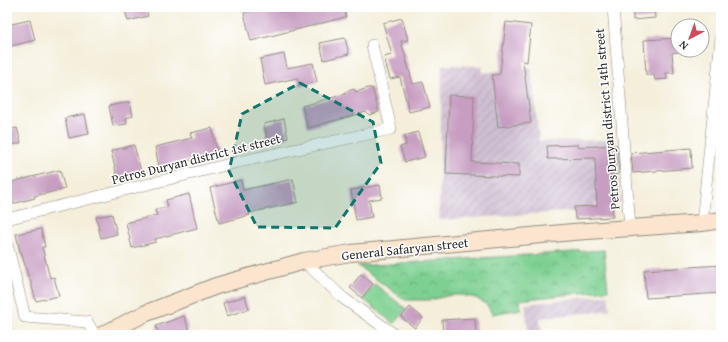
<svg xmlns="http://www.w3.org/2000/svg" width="728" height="342" font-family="'Gentium Book Plus',serif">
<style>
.industrial{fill:url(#industrial-furrows)}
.park{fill:url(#park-crowns);stroke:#547e5e}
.garden{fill:#7ed092;stroke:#547e5e}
.building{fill:#c79ec2}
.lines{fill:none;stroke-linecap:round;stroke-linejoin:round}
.minor-casing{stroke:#908c82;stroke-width:12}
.secondary-casing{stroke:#908c82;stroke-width:18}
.minor{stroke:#fff;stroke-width:11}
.secondary{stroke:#fce5cf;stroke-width:16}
.marked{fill:#0f766e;fill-opacity:0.2;stroke:#0f766e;stroke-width:3;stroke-dasharray:8 5;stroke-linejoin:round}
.labels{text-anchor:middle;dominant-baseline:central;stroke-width:3;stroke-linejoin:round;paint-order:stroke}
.street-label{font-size:13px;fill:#2b2b2b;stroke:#fff}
</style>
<defs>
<pattern id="industrial-furrows" width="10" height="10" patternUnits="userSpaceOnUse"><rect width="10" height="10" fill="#cebed1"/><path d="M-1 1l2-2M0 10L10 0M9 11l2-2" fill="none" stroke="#b1a3b4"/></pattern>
<pattern id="park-crowns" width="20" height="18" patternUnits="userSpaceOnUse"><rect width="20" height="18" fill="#7ed092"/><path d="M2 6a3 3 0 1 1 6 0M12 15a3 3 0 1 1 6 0" fill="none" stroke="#67a977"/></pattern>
</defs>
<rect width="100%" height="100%" fill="#fff"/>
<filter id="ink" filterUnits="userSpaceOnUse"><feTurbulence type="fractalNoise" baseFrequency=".025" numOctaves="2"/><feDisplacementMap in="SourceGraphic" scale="8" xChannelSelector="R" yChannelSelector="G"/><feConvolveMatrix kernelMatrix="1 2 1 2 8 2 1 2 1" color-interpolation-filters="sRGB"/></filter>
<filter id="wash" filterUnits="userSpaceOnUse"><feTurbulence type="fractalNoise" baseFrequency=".012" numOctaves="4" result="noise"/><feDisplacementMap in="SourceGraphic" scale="16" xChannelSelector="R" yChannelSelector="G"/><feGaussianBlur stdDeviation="0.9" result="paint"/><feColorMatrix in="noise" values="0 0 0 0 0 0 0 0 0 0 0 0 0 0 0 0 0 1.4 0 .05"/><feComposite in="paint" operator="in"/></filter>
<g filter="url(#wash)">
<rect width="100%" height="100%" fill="#f4eeda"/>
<path class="industrial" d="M442 65 483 66 482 73 531 67 539 141 615 140 620 202H595V210L439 220Z
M608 295 610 310 540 318 541 331 528 332 525 304Z"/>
<path class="park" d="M604 250 608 290 520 300 521 309 492 314 487 305 476 298 461 295H451L430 300H405L358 266Z"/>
<path class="garden" d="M375 284 406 309 394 324 363 299Z"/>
<g id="blocks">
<path class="building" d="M124 7H145L148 16 128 21Z
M267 7H344L346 17 251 41 244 13Z
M633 7H654L655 18 633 20Z
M402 18 408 40 401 41 413 84 423 82 430 107 409 112 400 77 390 79 384 57 392 55 383 23Z
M30 20 35 40 7 47V25Z
M506 22 531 25 527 62 523 61 531 123 498 127 492 75 500 74Z
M345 38 349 54 324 60 320 43Z
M678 38V52L672 53 674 73H666L667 79 655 80 654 75H646L644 40Z
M284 54 287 68 313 63 317 82 299 86 297 78 265 85 260 59Z
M368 88H372L379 112 369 115 366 112 308 128 302 106 346 94 345 92 354 89 356 92Z
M449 95 474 96 472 162 519 164V177L446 174Z
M130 102 133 116 126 118 127 124 113 126 109 106Z
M85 114 89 134 69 138 65 118Z
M284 119 288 138 268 143 264 124Z
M17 128 21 143 7 146V130Z
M212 128 218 156 197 161 196 159 159 167 155 147 192 138 190 133Z
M418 132 425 157 405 162 400 147 406 145 404 136Z
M134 145 142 175 118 181 111 151Z
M578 145V147L617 145 619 174 610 175 613 217 575 219 574 207 597 206 595 158 548 159 547 146Z
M691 148 692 168 633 173 631 153Z
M60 170 65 189 34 196 35 198 12 204 7 183Z
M293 179 298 202 249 213 250 215 219 223 210 188 241 180 243 190Z
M380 185 382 198 369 200 372 217 356 220 351 190Z
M189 194 197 228 155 239 156 242 132 248 126 223 157 215 155 210 168 207 166 200Z
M112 214 117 234 101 238 96 217Z
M41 229 45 247H42L50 278 54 277 59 296 36 301 30 279H29L21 252H20L16 234Z
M721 265V293L646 298 644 270Z
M361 274 373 284 362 298 350 288Z
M245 296 249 309 227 316 223 303Z
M410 307 423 318 415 328 401 317Z
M184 316 189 330 176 335H159L156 326Z
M475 318 476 335H443L442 320Z"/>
</g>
</g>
<g filter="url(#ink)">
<use href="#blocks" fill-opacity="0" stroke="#908c82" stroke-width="1"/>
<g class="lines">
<defs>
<path id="minor" d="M613 7 630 228
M7 219 238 162 391 129 372 45
M702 223 721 38
M7 244 25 317 87 322 95 335
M304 261 343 298 395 335"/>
<path id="secondary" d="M102 335 144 314 216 286 304 261 351 253 573 232 702 223 721 220"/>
</defs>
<use href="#minor" class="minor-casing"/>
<use href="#secondary" class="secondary-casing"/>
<use href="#minor" class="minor"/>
<use href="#secondary" class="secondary"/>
</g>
</g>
<path class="marked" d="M300 83 373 122 381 163 335 228 257 227 229 171 242 114Z"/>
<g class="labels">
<g class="street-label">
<text transform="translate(607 119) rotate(-95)">Petros Duryan district 14th street</text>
<text transform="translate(196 159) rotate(-14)">Petros Duryan district 1st street</text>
<text transform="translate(405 249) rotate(-6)">General Safaryan street</text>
</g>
</g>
<rect width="728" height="342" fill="none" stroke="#fff" stroke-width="24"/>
<g transform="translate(690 38) rotate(221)"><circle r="19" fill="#ffffff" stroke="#aaaaaa"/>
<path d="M0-3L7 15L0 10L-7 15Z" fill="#d1495b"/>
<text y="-6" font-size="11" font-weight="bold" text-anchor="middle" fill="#2b2b2b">N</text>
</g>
</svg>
